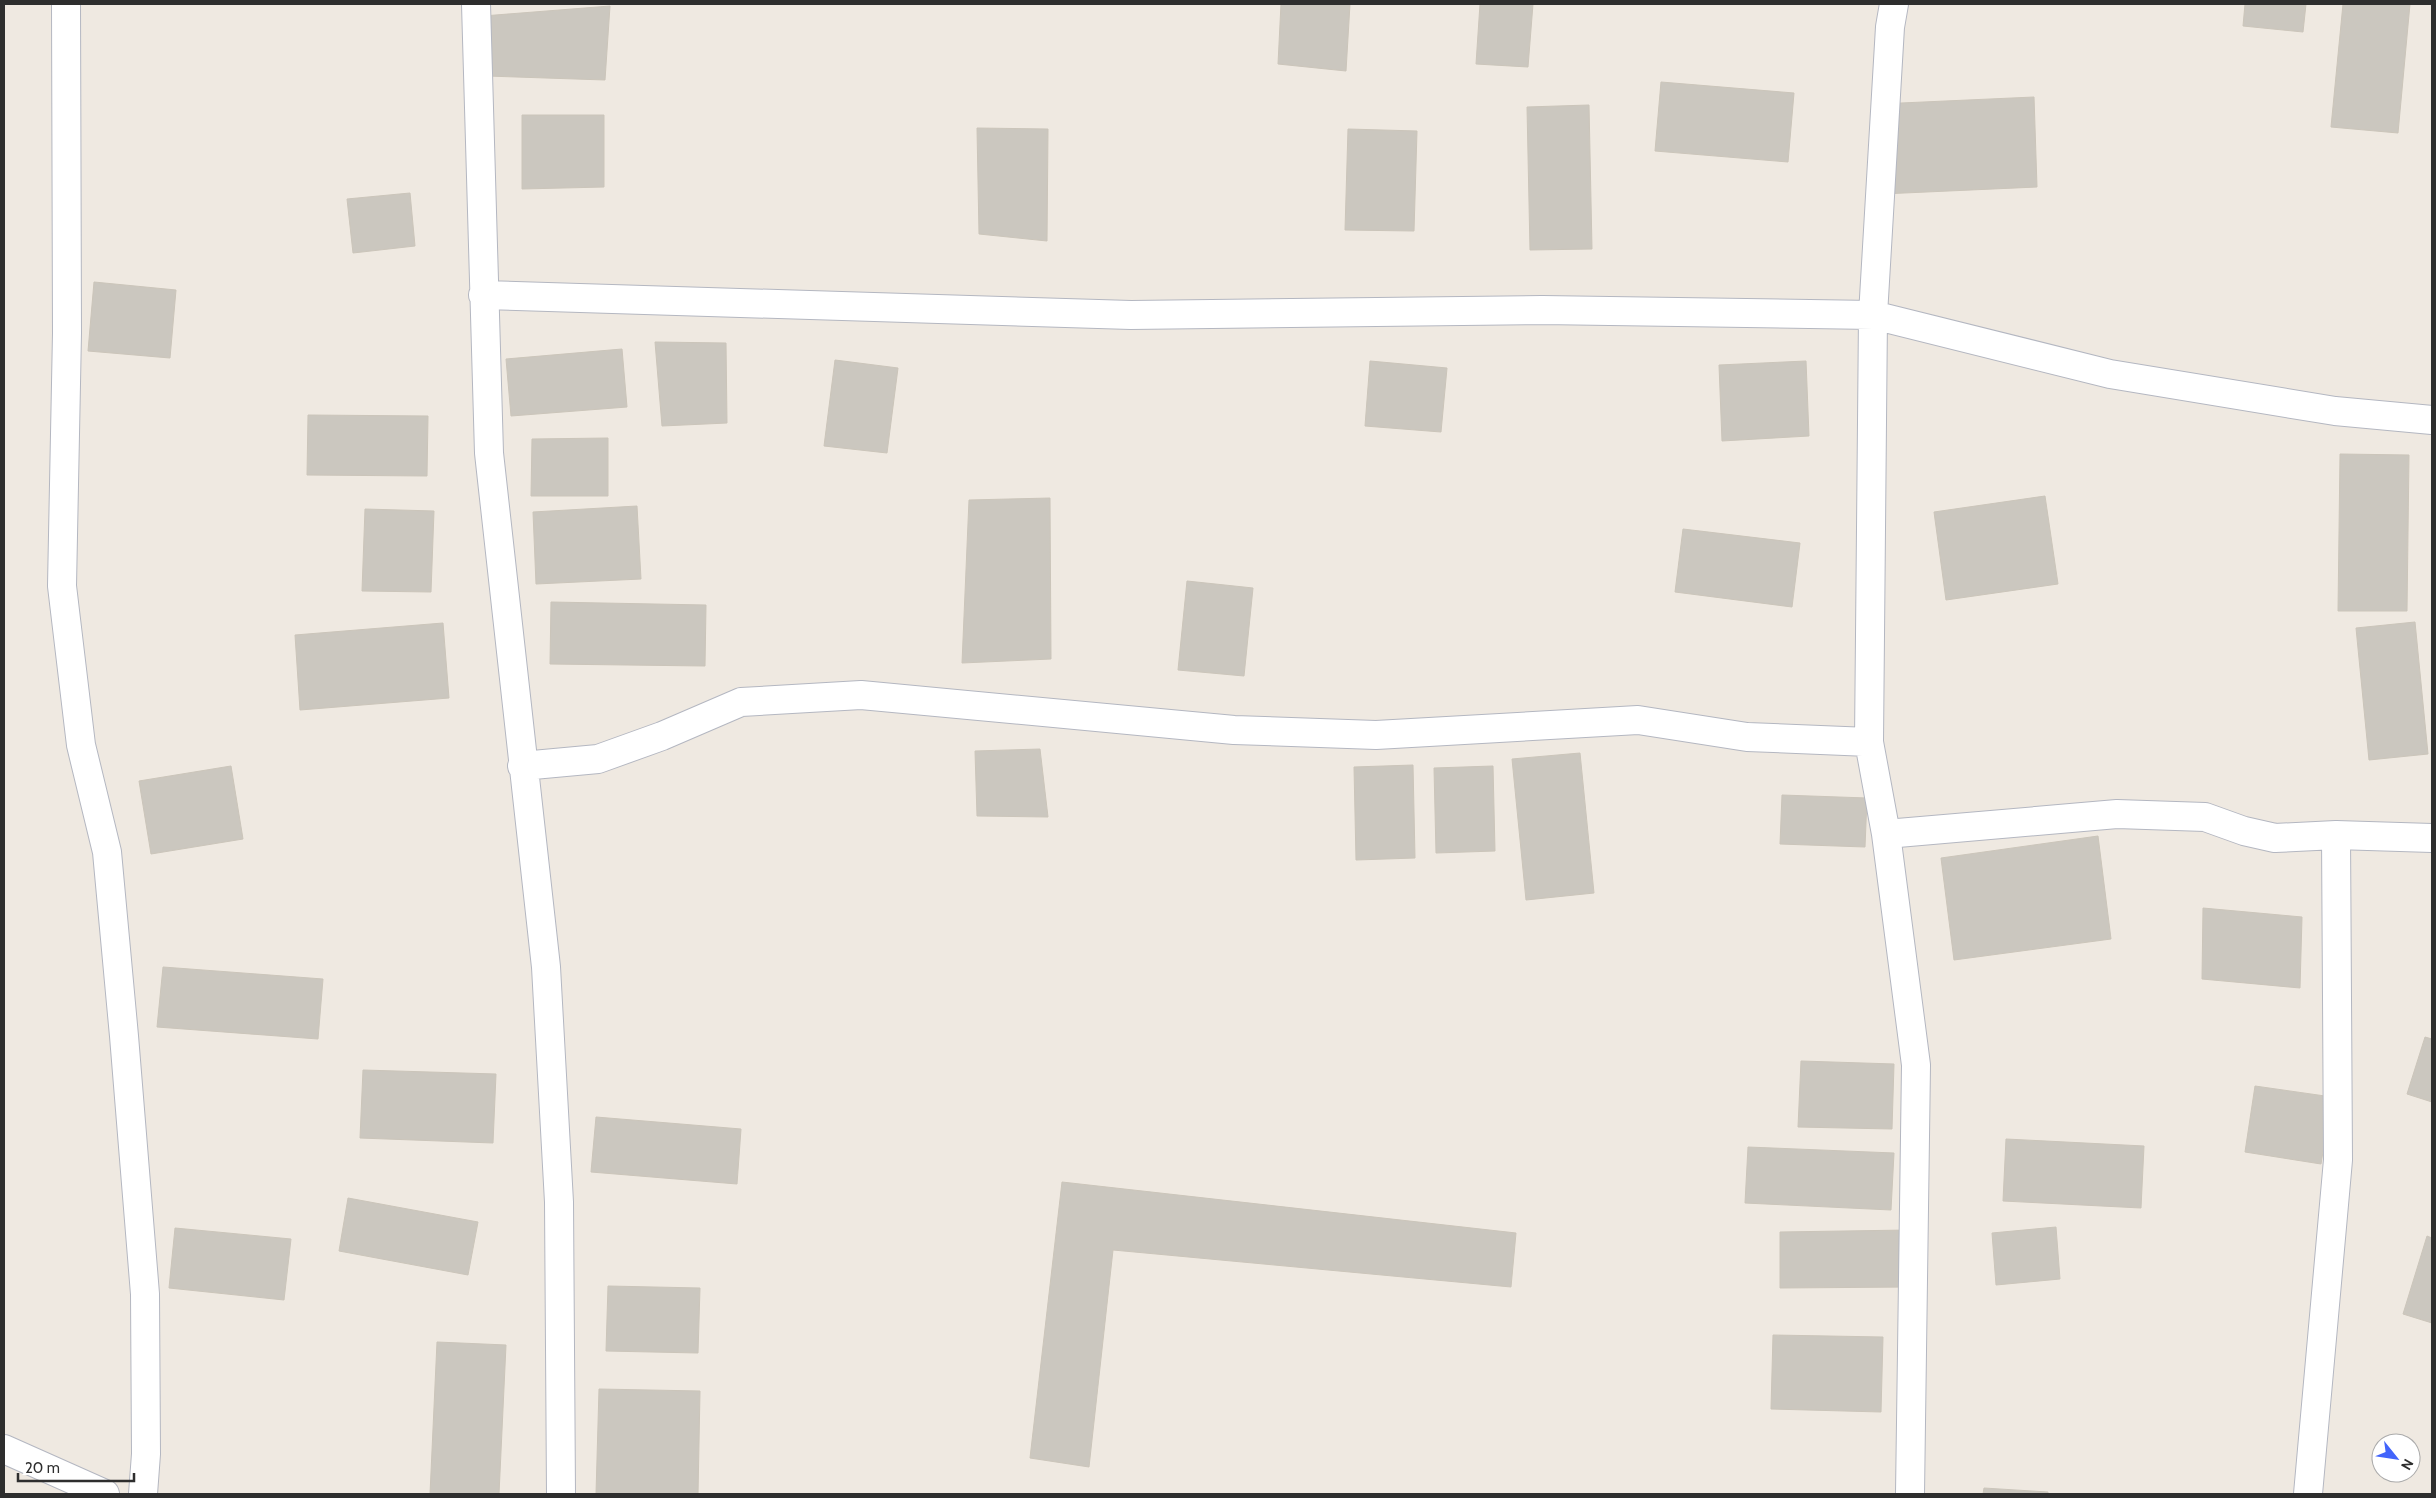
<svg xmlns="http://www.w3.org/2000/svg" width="2436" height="1498" font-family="Cabin,sans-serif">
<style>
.building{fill:#cbc7bf;stroke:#cbc5ba}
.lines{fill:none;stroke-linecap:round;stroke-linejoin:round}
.street-casing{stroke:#b4b7c1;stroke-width:30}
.street{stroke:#fff;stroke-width:28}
</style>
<rect width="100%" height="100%" fill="#efe9e1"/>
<path class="building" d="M1281 4H1350L1346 71 1278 64Z
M1480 4H1533L1528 67 1476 64Z
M2245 4H2306L2303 32 2243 26Z
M2343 4H2410L2398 133 2331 127Z
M610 6 605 80 487 76 483 16Z
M1661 82 1794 93 1788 162 1655 151Z
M2034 97 2037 187 1882 194 1879 104Z
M1589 105 1592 249 1530 250 1527 107Z
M522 115H604V187L522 189Z
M977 128 1048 129 1047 241 979 234Z
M1348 129 1417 131 1414 231 1345 230Z
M410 193 415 246 353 253 347 199Z
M94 282 176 290 170 358 88 351Z
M655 342 726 343 727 423 662 426Z
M622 349 627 407 511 416 506 359Z
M835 360 898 368 887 453 824 446Z
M1370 361 1447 368 1441 432 1365 426Z
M1806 361 1809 436 1722 441 1719 365Z
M308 415 428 416 427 476 307 475Z
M608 438V496H531L532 439Z
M2340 454 2409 455 2407 611H2338Z
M2045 496 2058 584 1946 600 1934 512Z
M1050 498 1051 659 962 663 969 500Z
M637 506 641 579 536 584 533 512Z
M365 509 434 511 431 592 362 591Z
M1683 529 1800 543 1792 607 1675 592Z
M1187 581 1253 588 1244 676 1178 670Z
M551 602 706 605 705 666 550 664Z
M2415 622 2428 754 2369 760 2356 628Z
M443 623 449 698 300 710 295 635Z
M1040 749 1048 817 977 816 975 751Z
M1580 753 1594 893 1526 900 1512 759Z
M1413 765 1415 858 1356 860 1354 767Z
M231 766 243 839 151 854 139 781Z
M1493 766 1495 851 1436 853 1434 768Z
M1782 795 1867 798 1865 847 1780 844Z
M2098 836 2111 939 1954 960 1941 858Z
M2203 908 2302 917 2300 988 2202 979Z
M163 967 323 979 318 1039 157 1027Z
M2425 1037 2432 1039V1102L2407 1094Z
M1801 1061 1894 1064 1892 1129 1798 1127Z
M363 1070 496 1074 493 1143 360 1138Z
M2255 1086 2332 1097 2321 1164 2245 1152Z
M596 1117 741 1129 737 1184 591 1172Z
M2006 1139 2144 1146 2141 1208 2003 1201Z
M1748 1147 1894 1153 1891 1210 1745 1203Z
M1062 1182 1516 1233 1511 1287 1113 1250 1089 1467 1030 1458Z
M348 1198 478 1222 468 1275 339 1251Z
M2056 1227 2060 1279 1996 1285 1992 1233Z
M175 1228 291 1239 284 1300 169 1288Z
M1908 1230V1287L1780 1288V1232Z
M2427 1236 2432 1238V1323L2403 1314Z
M608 1286 700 1288 698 1353 606 1351Z
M1773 1335 1883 1337 1881 1412 1771 1409Z
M437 1342 506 1345 499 1494H430Z
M599 1389 700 1391 698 1494H596Z
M1984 1488 2048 1492V1494H1983Z"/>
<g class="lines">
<defs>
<path id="street" d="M66 4 67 333 62 586 81 745 107 852 124 1036 145 1294 146 1454 143 1494
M476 4 489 453 546 967 559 1202 561 1494
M1894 4 1890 27 1873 315 1869 742 1886 834 1916 1065 1910 1494
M483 295 1131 315 1542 310 1873 315 2110 374 2335 411 2432 420
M522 766 598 759 662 736 741 702 861 695 1234 730 1376 735 1638 720 1747 737 1869 742
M1886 834 2117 814 2205 817 2244 831 2275 838 2336 835 2432 838
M4 1449 105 1494
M2308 1494 2338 1160 2336 835"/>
</defs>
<use href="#street" class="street-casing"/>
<use href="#street" class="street"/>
</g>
<rect width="2436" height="1498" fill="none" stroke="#2e2e2e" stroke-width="10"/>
<g transform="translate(2396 1458) rotate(120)"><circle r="24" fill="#ffffff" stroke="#ababab"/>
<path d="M0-4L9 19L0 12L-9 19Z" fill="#4264fb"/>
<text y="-8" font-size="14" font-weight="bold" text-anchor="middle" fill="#2e2e2e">N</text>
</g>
<path d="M18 1473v8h116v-8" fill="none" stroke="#2e2e2e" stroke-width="2.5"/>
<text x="25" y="1473" font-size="15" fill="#2e2e2e" stroke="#ffffff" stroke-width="4" paint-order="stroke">20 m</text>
</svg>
